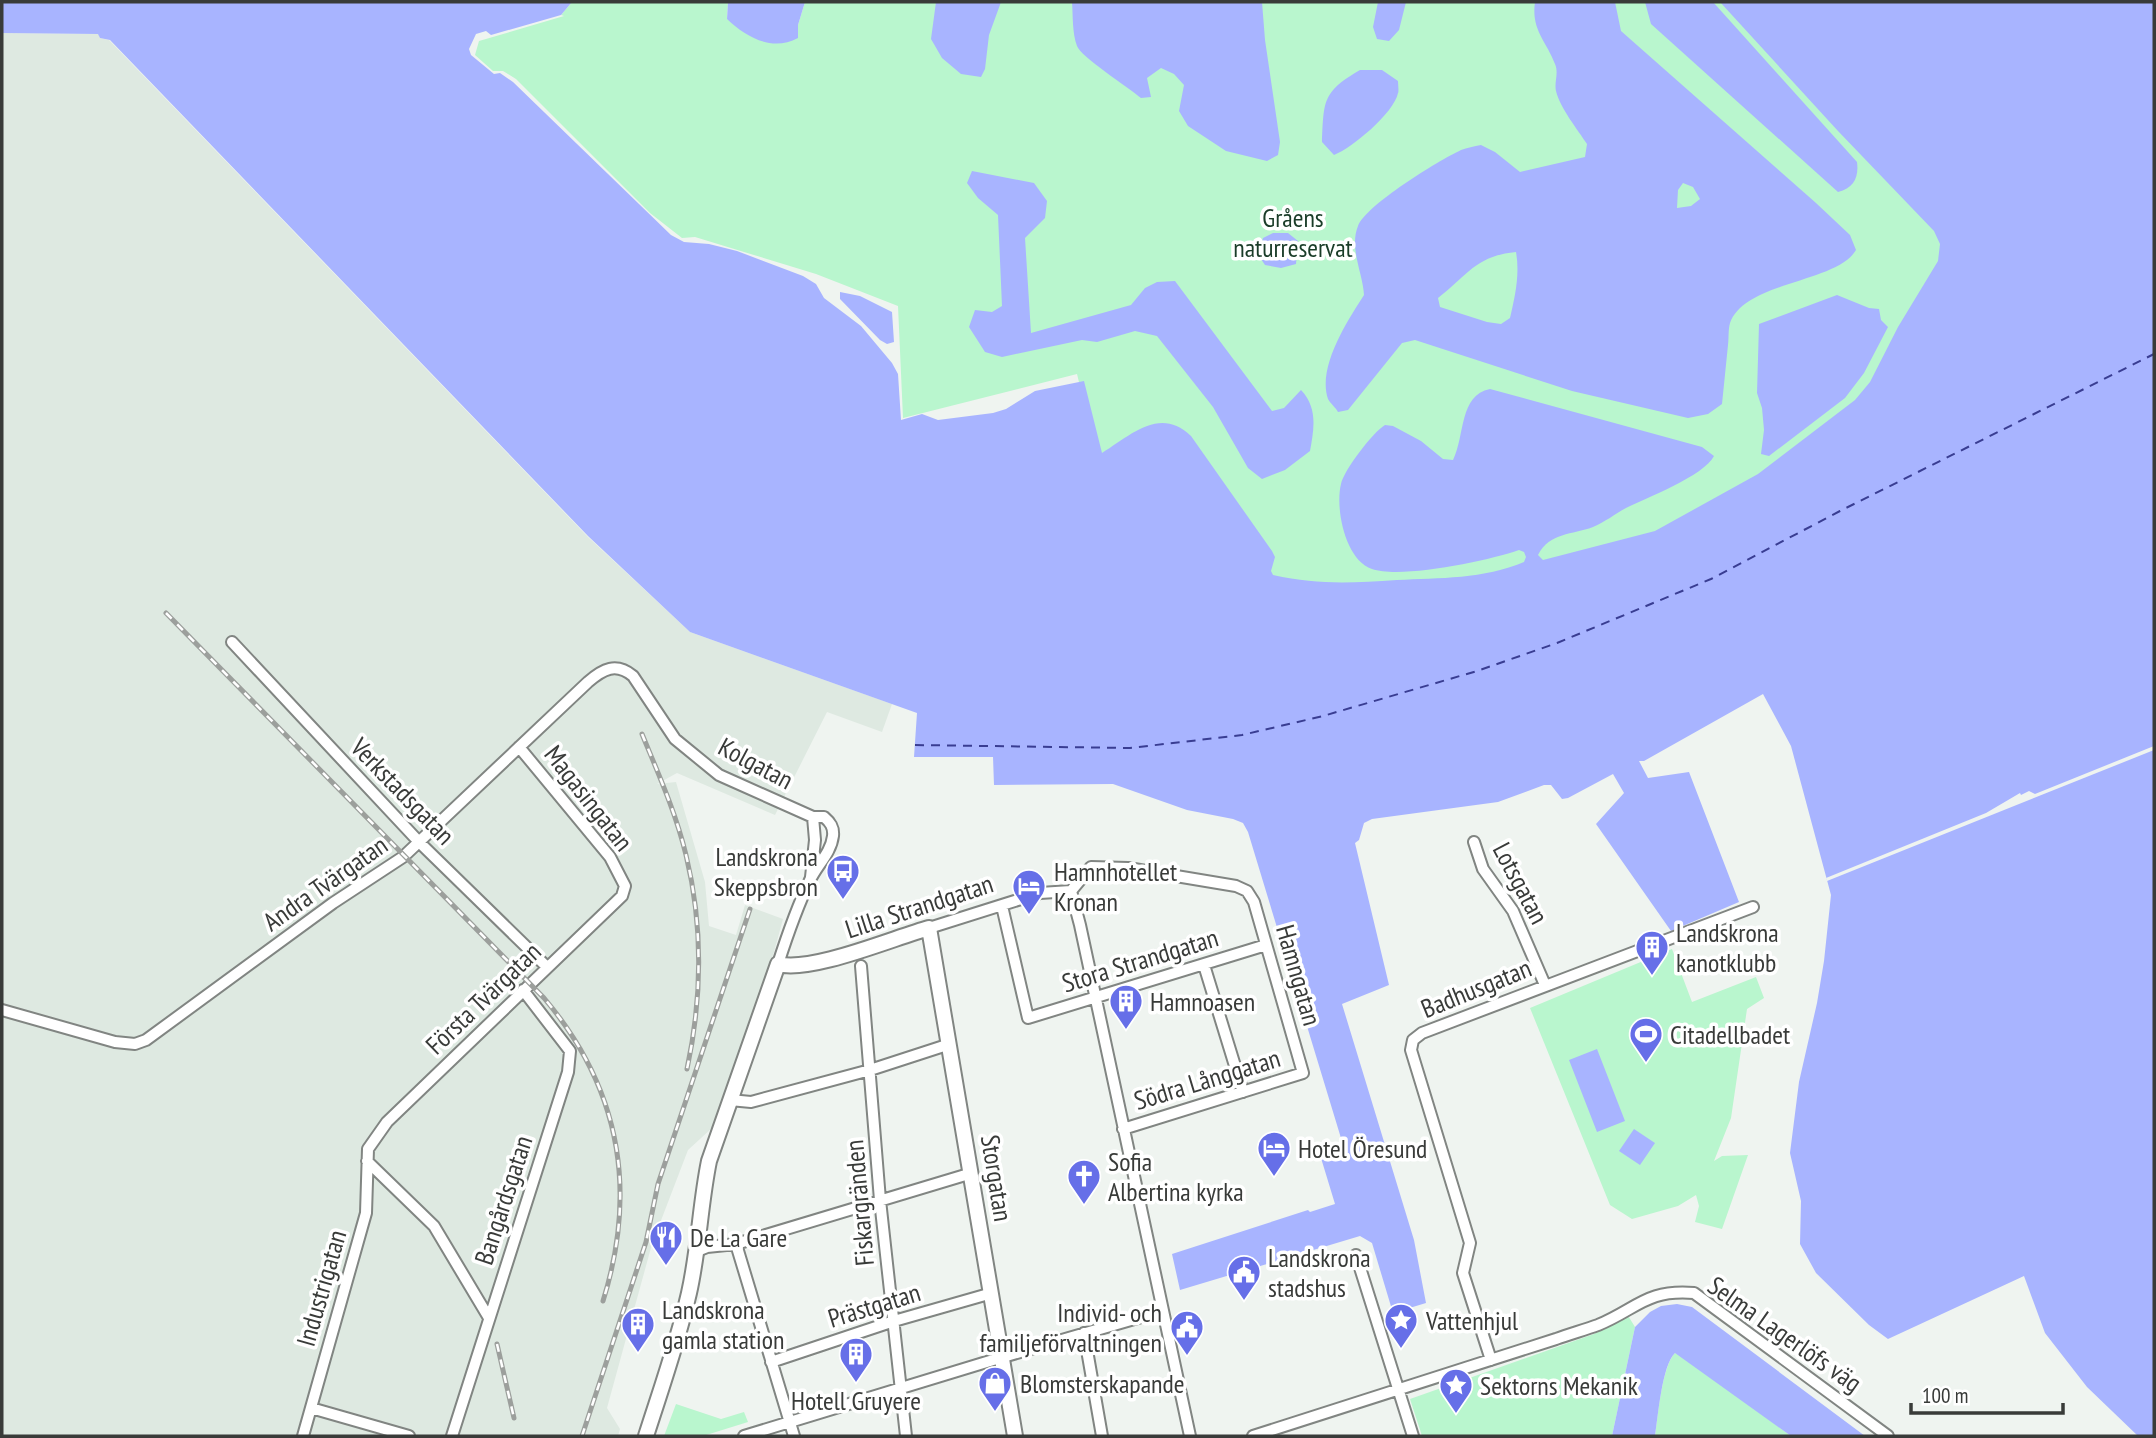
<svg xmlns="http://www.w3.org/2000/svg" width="2156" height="1438" font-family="'PT Sans Narrow',sans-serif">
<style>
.built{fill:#dee9e1}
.green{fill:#b9f6ce}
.water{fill:#a8b4ff;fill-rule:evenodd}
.pier{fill:#eff4f0}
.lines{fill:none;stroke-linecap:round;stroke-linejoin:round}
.ferry{stroke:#393d92;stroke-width:2;stroke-dasharray:9 7;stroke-linecap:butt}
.street-casing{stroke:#818582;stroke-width:14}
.secondary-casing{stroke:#818582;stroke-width:18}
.street{stroke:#fff;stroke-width:10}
.secondary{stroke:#fff;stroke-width:14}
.rail-casing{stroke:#9c9f9c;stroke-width:5}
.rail{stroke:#fff;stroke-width:2.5;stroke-dasharray:8;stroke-linecap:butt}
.labels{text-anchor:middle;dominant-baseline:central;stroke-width:7;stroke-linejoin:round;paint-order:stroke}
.park-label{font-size:26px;fill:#1a3c28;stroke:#fff}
.street-label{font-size:26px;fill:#393b39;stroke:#fff}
.poi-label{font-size:26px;fill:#393b39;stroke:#fff;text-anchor:start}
</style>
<rect width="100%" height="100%" fill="#eff4f0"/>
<path class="built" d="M2 33 99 34 100 38 109 40 588 537 690 632 892 704 882 732 827 712 775 815 677 773 657 784 676 782 705 882 709 926 736 935 745 905 783 919 774 952 712 1128 688 1150 652 1244 607 1408 620 1429 618 1436H2Z"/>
<path class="green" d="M572 2H728L727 19 798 38V25L805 2H1732L1954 246 1915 374 1786 472 1652 535 1543 561 1519 545 1529 558 1520 568 1435 584 1332 589 1266 575 1102 459 1089 423 1077 374 903 418 898 306 816 274 695 237 682 238 650 213 516 79 503 71H493L475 55 479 41 564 16 561 15Z
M1672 949 1692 1002 1756 977 1764 998 1747 1009 1731 1118 1714 1161 1722 1156 1748 1155 1722 1229 1695 1222 1699 1206 1696 1195 1678 1206 1632 1219 1610 1205 1530 1008Z
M1627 1314 1635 1327 1612 1436H1422L1410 1399 1594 1334Z
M1675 1353 1680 1354 1791 1436H1655C1658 1416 1662 1366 1675 1353Z
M676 1404 721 1419 744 1412 748 1422 703 1436H664Z"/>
<path class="water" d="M2 2H572L561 15 491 35 486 31 476 34 469 49 471 55 494 74 500 73 513 82 671 235 684 242 709 244 737 251 803 276 816 284 824 298 861 326 892 363 898 374 901 420 922 414 938 420 993 413 1006 409 1035 391 1084 381 1102 453C1131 435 1160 406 1191 436L1272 551 1275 557 1271 571 1273 575C1318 585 1351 583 1397 580 1439 578 1484 579 1524 562L1526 557 1524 552 1519 550C1488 561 1401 579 1372 569 1345 560 1335 508 1341 484 1344 470 1373 432 1385 425L1393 426 1421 441 1443 459 1453 460C1465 436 1459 395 1490 389L1702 447 1714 456C1704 476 1646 498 1626 508 1615 514 1605 522 1593 527 1572 535 1550 532 1538 555L1543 560 1655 531 1758 474 1855 400 1870 382 1898 327 1938 261 1940 244 1934 231 1838 131 1720 2H2154V1436H2138L2087 1387 2045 1333 2024 1276 1888 1339 1869 1325 1816 1273 1800 1244 1801 1201 1790 1153 1799 1082 1817 1003 1824 961 1831 895 1791 746 1763 694 1644 761H1639L1648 778 1689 772 1739 902 1671 931 1596 824 1624 793 1613 774 1568 798 1562 799 1551 785H1544L1498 802 1372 819 1364 823 1359 840 1355 843 1389 985 1342 1004 1414 1240 1426 1303 1393 1313 1372 1243 1360 1236 1180 1290 1172 1254 1308 1210 1310 1212 1335 1204 1321 1158 1344 1148 1248 832 1243 823 1233 819 1187 810 1113 784 994 785 993 757H914L917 713 690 632 588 536 110 40 100 38 98 34 2 33Z
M728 2H805L798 25V38C772 52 746 37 727 19Z
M936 2H1001L989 35 985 69 981 77 961 74 942 58 931 39Z
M1072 2H1262L1265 40 1280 142 1278 155 1267 161 1226 151 1188 126 1179 111 1184 85 1174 74 1161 68 1147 78 1151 97 1141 98C1129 88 1080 56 1077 46 1072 33 1073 15 1072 2Z
M1378 2H1406L1399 30 1389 41 1377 39 1373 27Z
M1535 2H1615L1621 31 1816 203 1850 235 1856 250C1837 283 1745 281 1730 323 1728 330 1729 338 1728 345 1726 365 1724 384 1722 404L1708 414 1688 418 1572 391 1415 340 1402 343 1348 410 1338 412C1336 408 1330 403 1328 399 1317 367 1348 320 1364 295 1363 274 1349 248 1358 226 1366 205 1438 161 1461 150 1467 148 1474 146 1481 145L1495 152 1520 172 1585 157 1587 144C1578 130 1560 108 1556 91 1554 82 1559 73 1555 64 1546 40 1531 30 1535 2ZM1683 183 1693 187 1700 199 1691 206 1677 208 1678 190ZM1516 252C1520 274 1515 297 1510 318L1501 324 1487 322 1440 307 1438 298C1467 276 1475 256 1516 252Z
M1645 2H1713L1857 162C1859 177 1854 188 1838 192L1651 24Z
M1360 70H1382L1398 81C1398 83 1399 92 1398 93 1394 113 1352 148 1334 155L1322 142C1324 101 1322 92 1360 70Z
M972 171 1034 183 1047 201 1045 218 1025 238 1031 333 1131 305 1145 288 1157 282 1175 281 1272 411 1284 408 1301 390C1318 408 1314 429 1310 451L1285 470 1262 479 1248 468 1213 407 1157 336 1135 331 1097 342 1082 340 1002 357 985 352 969 327 975 310 992 312 1002 306 998 215 978 198 967 183Z
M1273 233H1288L1298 241 1296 264 1281 268 1265 265 1259 256 1263 238Z
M840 292 860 296 892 312 894 342 887 344 880 340 840 299Z
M1837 295 1869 308 1879 309 1881 320 1888 327 1864 373 1845 398 1769 456 1761 454 1764 430 1762 408 1757 393 1759 324Z
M1597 1049 1625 1121 1597 1132 1569 1060Z
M1634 1129 1655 1143 1640 1165 1619 1151Z
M1677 1304 1692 1307 1865 1436H1791L1675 1353C1662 1365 1658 1417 1655 1436H1612L1635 1327 1650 1312 1661 1306Z"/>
<path class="pier" d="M2154 746V750L1827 881 1826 878 1986 813 2020 793 2021 795 2029 791 2035 794Z"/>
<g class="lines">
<path class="ferry" d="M915 745 1130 748 1242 735 1323 716 1477 671 1557 643 1711 579 1840 511 2154 354"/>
<defs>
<path id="street" d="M232 642 420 843 547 967
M1474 842 1483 869 1513 911 1545 985
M811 877 815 840 813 817
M1071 891 1080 925 1190 1436
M1002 906 1028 1018 1266 945
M929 928 1040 893 1071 891 1091 867 1128 868 1236 886 1247 891 1254 902 1303 1073 1123 1129
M1204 965 1243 1092
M861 966 880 1200 906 1436
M2 1010 115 1042 135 1044 146 1040 333 903 403 857 588 682C603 669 616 662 633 676L675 739 719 775 813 817H824C830 822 834 827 833 836 831 853 817 865 810 880 797 907 787 936 778 964
M730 1100 751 1102 870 1070 950 1044
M367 1161 434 1226 489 1318
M736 1244 794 1436
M697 1251 707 1247 736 1244 972 1173
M1356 1255 1413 1436
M1084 1333 1102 1436
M1491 1360 1463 1273 1470 1243 1411 1050 1413 1040 1422 1033 1753 907
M771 1362 894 1321 992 1293
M311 1408 409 1436
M303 1436 366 1213 368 1149 387 1122 622 896 625 886 610 857 519 747
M452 1436 568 1072 570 1051 523 990
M744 1436 1003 1357 1162 1311
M1253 1436 1556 1339C1570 1334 1584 1330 1598 1325 1637 1309 1646 1289 1694 1293L1888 1436"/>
<path id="secondary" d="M646 1436C661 1389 678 1341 689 1293 699 1249 700 1205 709 1161L778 964C811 973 893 938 929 928L1015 1436"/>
</defs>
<use href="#street" class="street-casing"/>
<use href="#secondary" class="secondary-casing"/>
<use href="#street" class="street"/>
<use href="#secondary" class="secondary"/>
<defs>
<path id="rail" d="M166 613 544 998C620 1088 638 1189 603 1301
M642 734C658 773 676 813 686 855 703 925 702 999 687 1069
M497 1344 514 1418
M582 1436 646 1242 658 1184 750 909"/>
</defs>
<use href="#rail" class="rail-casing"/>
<use href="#rail" class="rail"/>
</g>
<defs>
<symbol id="bus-pin" viewBox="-11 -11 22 30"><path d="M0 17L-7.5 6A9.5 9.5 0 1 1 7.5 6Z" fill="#666fe8" stroke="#fff"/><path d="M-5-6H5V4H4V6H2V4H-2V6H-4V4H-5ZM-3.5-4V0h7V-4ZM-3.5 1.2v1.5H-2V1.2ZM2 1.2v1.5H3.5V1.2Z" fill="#fff"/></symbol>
<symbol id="hotel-pin" viewBox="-11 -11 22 30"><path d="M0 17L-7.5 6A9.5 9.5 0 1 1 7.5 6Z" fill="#666fe8" stroke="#fff"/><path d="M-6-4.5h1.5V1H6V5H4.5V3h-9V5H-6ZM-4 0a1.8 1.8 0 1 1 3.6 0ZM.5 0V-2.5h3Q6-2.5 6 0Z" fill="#fff"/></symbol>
<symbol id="building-pin" viewBox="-11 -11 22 30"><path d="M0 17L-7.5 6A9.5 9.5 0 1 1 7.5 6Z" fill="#666fe8" stroke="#fff"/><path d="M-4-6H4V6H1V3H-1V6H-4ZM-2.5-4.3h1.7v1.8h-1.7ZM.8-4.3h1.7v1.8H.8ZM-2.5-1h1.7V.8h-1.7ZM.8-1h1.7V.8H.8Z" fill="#fff"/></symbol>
<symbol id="stadium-pin" viewBox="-11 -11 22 30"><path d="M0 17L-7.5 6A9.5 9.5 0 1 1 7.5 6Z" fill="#666fe8" stroke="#fff"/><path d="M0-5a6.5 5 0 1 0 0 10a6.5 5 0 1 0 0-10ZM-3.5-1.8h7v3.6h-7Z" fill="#fff"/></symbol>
<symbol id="church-pin" viewBox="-11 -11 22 30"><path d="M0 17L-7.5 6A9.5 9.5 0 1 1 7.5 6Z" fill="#666fe8" stroke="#fff"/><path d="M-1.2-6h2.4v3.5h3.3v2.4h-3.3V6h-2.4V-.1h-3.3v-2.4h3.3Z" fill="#fff"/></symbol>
<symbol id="restaurant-pin" viewBox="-11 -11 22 30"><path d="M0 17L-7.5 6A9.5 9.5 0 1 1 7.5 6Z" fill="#666fe8" stroke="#fff"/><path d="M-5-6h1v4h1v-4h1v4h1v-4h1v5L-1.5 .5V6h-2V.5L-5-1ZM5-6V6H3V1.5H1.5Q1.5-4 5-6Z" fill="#fff"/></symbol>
<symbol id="civic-pin" viewBox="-11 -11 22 30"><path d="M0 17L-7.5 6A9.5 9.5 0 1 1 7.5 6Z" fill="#666fe8" stroke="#fff"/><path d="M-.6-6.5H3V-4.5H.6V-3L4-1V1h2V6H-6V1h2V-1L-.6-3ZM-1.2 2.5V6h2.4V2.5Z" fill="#fff"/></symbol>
<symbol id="sight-pin" viewBox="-11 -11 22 30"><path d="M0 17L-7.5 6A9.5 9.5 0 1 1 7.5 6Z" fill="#666fe8" stroke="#fff"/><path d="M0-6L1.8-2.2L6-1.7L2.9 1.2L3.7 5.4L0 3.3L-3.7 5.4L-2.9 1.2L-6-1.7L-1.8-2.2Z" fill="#fff"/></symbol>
<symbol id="shop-pin" viewBox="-11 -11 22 30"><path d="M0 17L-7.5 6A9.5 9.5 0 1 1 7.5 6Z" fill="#666fe8" stroke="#fff"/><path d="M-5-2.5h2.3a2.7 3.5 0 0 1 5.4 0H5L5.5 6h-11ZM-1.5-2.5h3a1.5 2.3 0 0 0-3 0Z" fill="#fff"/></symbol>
</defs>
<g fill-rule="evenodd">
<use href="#bus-pin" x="824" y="852" width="38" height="52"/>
<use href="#hotel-pin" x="1010" y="867" width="38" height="52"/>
<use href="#building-pin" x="1633" y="928" width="38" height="52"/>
<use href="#building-pin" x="1107" y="982" width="38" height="52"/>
<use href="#stadium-pin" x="1627" y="1015" width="38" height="52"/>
<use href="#hotel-pin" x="1255" y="1129" width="38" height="52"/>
<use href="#church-pin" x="1065" y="1157" width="38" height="52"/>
<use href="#restaurant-pin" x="647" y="1218" width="38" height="52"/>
<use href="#civic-pin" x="1225" y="1253" width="38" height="52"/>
<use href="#sight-pin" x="1382" y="1301" width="38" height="52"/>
<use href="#building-pin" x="619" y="1305" width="38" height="52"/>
<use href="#civic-pin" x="1168" y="1308" width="38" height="52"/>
<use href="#building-pin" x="837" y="1335" width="38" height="52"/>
<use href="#shop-pin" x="976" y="1364" width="38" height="52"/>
<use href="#sight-pin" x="1437" y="1366" width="38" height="52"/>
</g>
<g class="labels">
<g class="park-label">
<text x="1293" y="217">Gråens<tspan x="1293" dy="30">naturreservat</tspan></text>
</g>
<g class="street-label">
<text transform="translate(756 763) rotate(28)">Kolgatan</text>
<text transform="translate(403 791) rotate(46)">Verkstadsgatan</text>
<text transform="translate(589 798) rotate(52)">Magasingatan</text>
<text transform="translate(325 883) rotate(-35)">Andra Tvärgatan</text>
<text transform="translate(1521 883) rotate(62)">Lotsgatan</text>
<text transform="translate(919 906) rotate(-18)">Lilla Strandgatan</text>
<text transform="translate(1140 960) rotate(-17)">Stora Strandgatan</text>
<text transform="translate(1299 975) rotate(74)">Hamngatan</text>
<text transform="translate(1476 988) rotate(-22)">Badhusgatan</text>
<text transform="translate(483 998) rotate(-44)">Första Tvärgatan</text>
<text transform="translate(1207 1079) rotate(-17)">Södra Långgatan</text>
<text transform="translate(997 1178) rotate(81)">Storgatan</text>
<text transform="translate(503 1200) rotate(-72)">Bangårdsgatan</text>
<text transform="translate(859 1203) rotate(-95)">Fiskargränden</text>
<text transform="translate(321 1288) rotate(-74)">Industrigatan</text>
<text transform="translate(874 1305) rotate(-17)">Prästgatan</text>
<text transform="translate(1785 1334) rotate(35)">Selma Lagerlöfs väg</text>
</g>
<g class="poi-label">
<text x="818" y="856" text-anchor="end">Landskrona<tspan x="818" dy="30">Skeppsbron</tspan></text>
<text x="1054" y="871">Hamnhotellet<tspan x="1054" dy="30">Kronan</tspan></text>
<text x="1676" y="932">Landskrona<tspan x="1676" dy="30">kanotklubb</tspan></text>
<text x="1150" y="1001">Hamnoasen</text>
<text x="1670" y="1034">Citadellbadet</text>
<text x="1298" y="1148">Hotel Öresund</text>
<text x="1108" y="1161">Sofia<tspan x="1108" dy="30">Albertina kyrka</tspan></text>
<text x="690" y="1237">De La Gare</text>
<text x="1268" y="1257">Landskrona<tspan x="1268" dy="30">stadshus</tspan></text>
<text x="662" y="1309">Landskrona<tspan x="662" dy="30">gamla station</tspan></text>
<text x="1162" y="1312" text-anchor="end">Individ- och<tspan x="1162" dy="30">familjeförvaltningen</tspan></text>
<text x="1426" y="1320">Vattenhjul</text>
<text x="1020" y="1383">Blomsterskapande</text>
<text x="1480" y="1385">Sektorns Mekanik</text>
<text x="856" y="1400" text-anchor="middle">Hotell Gruyere</text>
</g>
</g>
<rect width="2156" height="1438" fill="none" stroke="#393b39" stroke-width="7"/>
<path d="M1911 1403v10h152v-10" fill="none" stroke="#393b39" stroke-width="3.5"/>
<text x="1922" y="1403" font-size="21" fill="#393b39" stroke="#ffffff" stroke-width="5" paint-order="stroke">100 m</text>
</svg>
